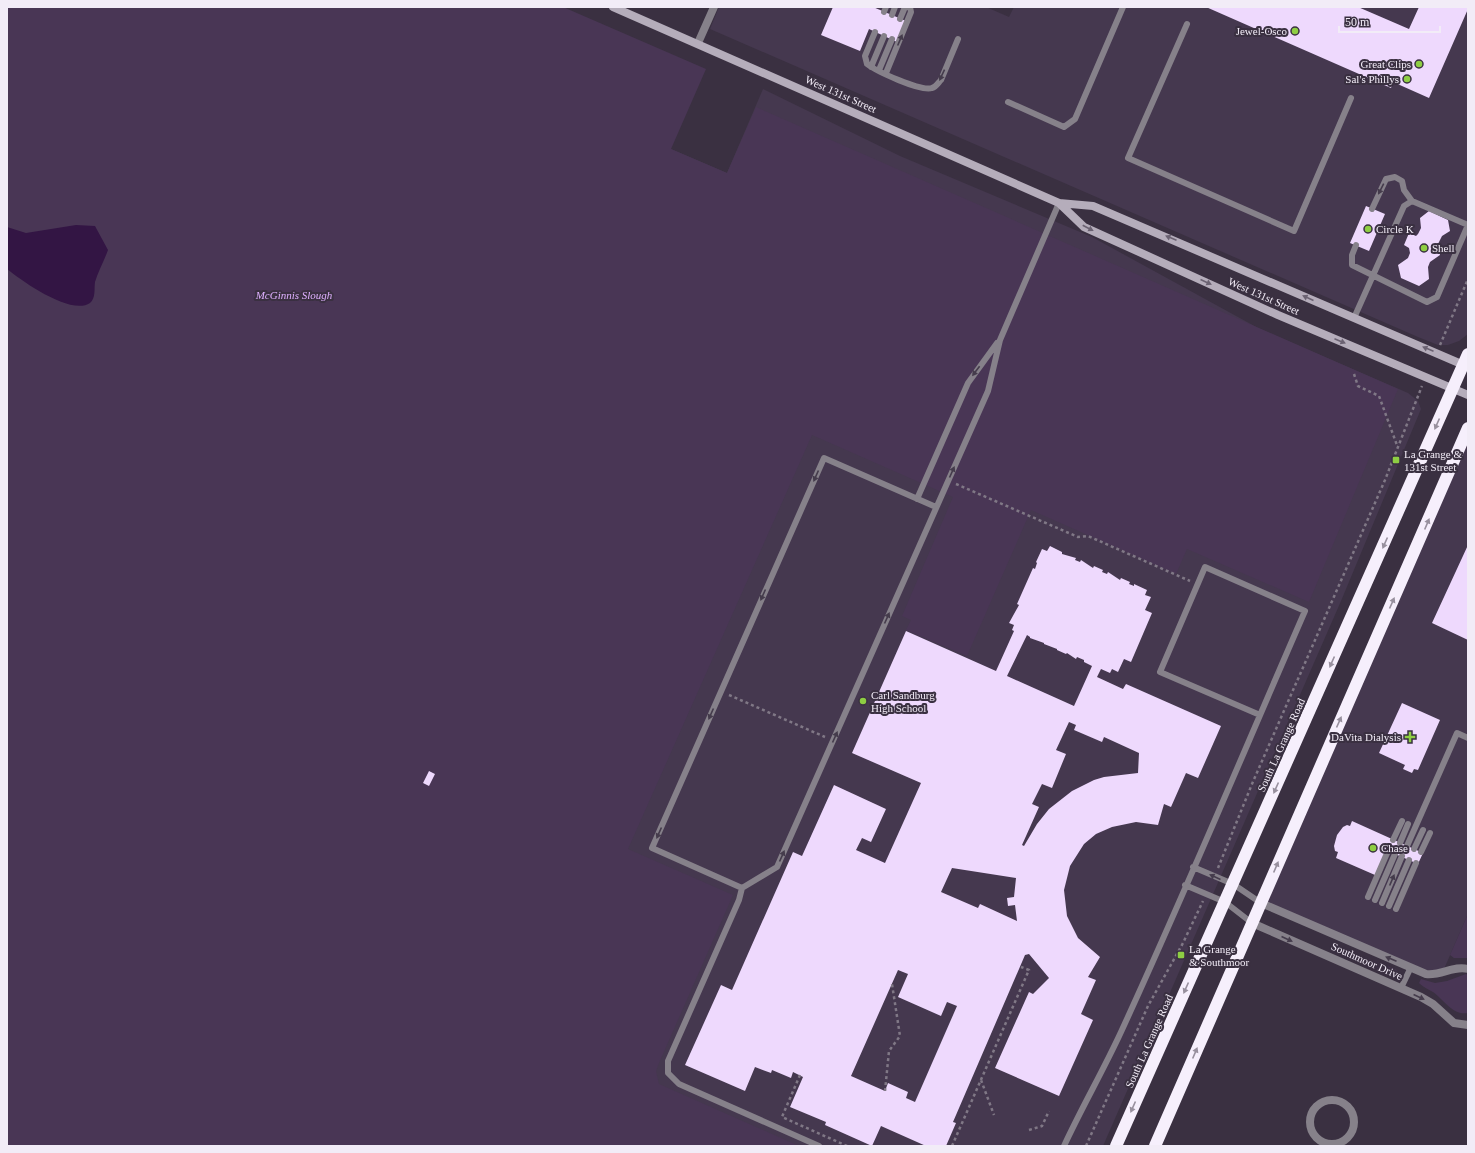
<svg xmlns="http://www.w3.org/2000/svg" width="1475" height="1153" font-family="Georgia,serif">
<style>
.built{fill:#45384f}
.green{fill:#493655}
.water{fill:#331544}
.building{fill:#eed9fd;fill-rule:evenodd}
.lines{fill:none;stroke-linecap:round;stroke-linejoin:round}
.path{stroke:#807886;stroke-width:2.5;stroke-dasharray:3 3;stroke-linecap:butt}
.lane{stroke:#86818a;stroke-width:6}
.street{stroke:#86818a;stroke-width:8}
.secondary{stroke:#b5adbb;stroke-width:8}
.highway{stroke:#f6effc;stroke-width:12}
.oneway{fill:#453c4c}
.oneway2{fill:#6b6272}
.oneway3{fill:#98909e}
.poi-dot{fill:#8ece43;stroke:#3a3041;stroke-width:1.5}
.labels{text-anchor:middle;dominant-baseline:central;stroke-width:4;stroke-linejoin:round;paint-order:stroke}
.poi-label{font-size:11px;fill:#f2ecf7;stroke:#3a3041;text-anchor:start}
.street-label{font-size:11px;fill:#f2ecf7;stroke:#3a3041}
.park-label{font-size:11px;font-style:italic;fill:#dfb0ff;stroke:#3a3041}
</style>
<rect width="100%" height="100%" fill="#3a3041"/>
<path class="built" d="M719 7H986L1009 17 1014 7H1468V334L1459 341 1448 345H1438L1418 337 710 29Z
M763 89 900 156 1092 237 1258 328 1408 393 1418 401 1421 409 1341 601 1103 1146H446L671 149 727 173Z
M1468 436V914L1444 969 1440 971 1424 970 1265 902Z"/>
<path class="green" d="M7 7H563L706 69 671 149 727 173 756 107 1398 389 1309 602 1187 549 1176 574 1031 510 967 656 906 630 911 620 902 616 953 497 812 435 628 849 733 895 659 1063 656 1071 659 1084 799 1146H7Z
M1468 914V958H1454L1450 955Z
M1335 946 1395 969 1397 971 1394 973 1383 970 1333 950V947Z
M1466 974 1468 975V1013C1453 1016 1443 999 1433 992 1428 989 1423 987 1419 983L1421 979 1435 983 1447 981Z"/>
<path class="water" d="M76 225 95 226 108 250C104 261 98 272 95 282 94 289 96 298 90 303 71 316 22 281 7 269V227L26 233Z"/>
<path class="building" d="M833 7H873L906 21 897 42 869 29 860 51 821 35Z
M1206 7H1358L1409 29 1419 7H1468V9L1429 98 1393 82 1391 88Z
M1366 206 1385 214 1369 251 1350 243Z
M1429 211 1448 220 1450 231 1442 236 1438 244 1440 255 1430 262 1428 267 1429 279 1419 286 1401 278 1398 265 1408 258 1410 253 1409 248 1404 245 1409 233 1416 236 1418 234 1421 228 1420 218Z
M1468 545V640L1432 623Z
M1050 546 1062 552V554L1076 558 1075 560 1080 562 1081 560 1093 568 1094 566 1103 570 1102 572 1107 574 1108 572 1120 580 1121 578 1130 582 1129 584 1134 586V584L1147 590 1145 595 1151 597 1145 610 1152 613 1131 662 1124 659 1118 672 1112 669 1110 673 1101 669 1097 677 1123 689 1126 684 1221 726 1198 778 1186 773 1171 807 1164 804 1158 825 1136 822 1112 827 1096 834 1084 844 1070 866 1064 890 1067 916 1078 938 1100 957 1088 977 1096 980 1081 1014 1093 1020 1059 1096 995 1068 1029 992 1033 994 1049 978 1029 954 1025 955 953 1122 956 1123 946 1146H926L881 1126 872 1146 825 1125 826 1122 790 1107 803 1077 793 1072 791 1078 772 1070 771 1073 755 1067 745 1091 685 1065 721 985 732 990 793 852 802 856 834 785 886 809 871 842 862 838 856 850 885 863 921 783 852 753 906 631 996 671 1014 631 1012 630 1014 625 1009 623 1019 605 1017 604 1033 568 1035 569 1037 563 1036 562 1042 549 1047 551ZM1027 635 1030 637V638L1044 643V644L1057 649V650L1066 654 1067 653 1076 659 1077 657 1084 660V662L1092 666 1074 706 1007 676ZM1069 722 1076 725 1074 730 1102 742 1104 737 1139 753 1138 773 1104 777 1094 780 1072 791 1049 809 1037 824 1024 846 1022 845 1039 807 1032 804 1042 784 1052 788 1066 754 1056 750ZM952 868 1016 878 1014 897 1007 898 1008 906 1015 905 1017 921 980 904 978 908 941 892ZM898 970 908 974 898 997 941 1016 947 1002 957 1006 915 1102 906 1098 908 1092 888 1083 885 1091 851 1076Z
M1402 703 1440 720 1418 770 1414 769 1412 773 1403 769 1405 765 1379 753Z
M429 771 435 774 429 786 423 783Z
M1352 821 1423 853 1418 864 1386 850 1375 875 1336 858 1338 852 1335 851 1334 846 1337 835 1343 827 1347 825 1350 826Z"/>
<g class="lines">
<path class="path" d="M1440 345 1468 279
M1354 374 1358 386 1379 396 1398 448
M956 484 1078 537 1088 536 1190 581
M729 695 825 737
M1218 868 1252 784 1385 480 1422 386
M800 1075 782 1117 847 1146
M981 1080 994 1115
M885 1091 889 1051 900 1036 892 984
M1029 1130 1042 1126 1049 1111
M952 1146 1029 970 1021 967
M1086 1146 1148 1006 1183 943 1203 901"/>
<path class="lane" d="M884 12 886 7
M892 15 895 7
M900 19 905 7
M1187 24 1128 158 1294 231 1351 98
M875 32 865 56 867 64C876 71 921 92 932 88 936 87 938 83 941 80L958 39
M871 67 884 36
M879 70 892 39
M886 73 911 12 910 7
M1008 102 1064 127 1075 119 1123 7
M1372 209 1386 179 1395 177 1402 181 1404 190 1412 201
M1356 245 1352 255V265L1427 302 1437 297 1468 225
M1354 318 1404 206 1412 201 1468 225
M917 499 968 383 997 343
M1393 840 1402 821
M1400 843 1408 824
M1407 846 1457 733 1468 738
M1414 849 1423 830
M1421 852 1430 833
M1193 867 1233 884 1261 903
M1185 885 1225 902 1252 923
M742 888 652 848 824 458 936 507
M1368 897 1388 851
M1375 900 1395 854
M1382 903 1402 856
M1389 906 1409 860
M1396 909 1416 863
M1401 988 1411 967
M819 1146 679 1084 668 1073V1061L739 900 742 888 777 867 988 391 1000 340 1059 203
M1064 1146C1082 1107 1103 1071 1121 1032 1185 893 1244 751 1305 611L1205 567 1160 672 1260 715"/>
<path class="street" d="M698 43 714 7
M1261 903 1426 974C1441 976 1454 965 1468 969
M1252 923 1421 997 1433 1004 1454 1023 1468 1025
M1310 1122a22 22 0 1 1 44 0a22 22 0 1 1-44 0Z"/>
<path class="secondary" d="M613 7 1059 203 1093 206 1466 366
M1059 203 1084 227 1278 315 1468 395"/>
<path class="highway" d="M1116 1146 1468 354
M1155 1146 1468 428"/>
</g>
<defs><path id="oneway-solid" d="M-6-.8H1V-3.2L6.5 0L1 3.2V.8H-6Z"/></defs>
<g class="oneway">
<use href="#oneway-solid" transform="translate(900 40) rotate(-67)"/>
<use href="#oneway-solid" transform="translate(942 75) rotate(115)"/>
<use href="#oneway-solid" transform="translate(1381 189) rotate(117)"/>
<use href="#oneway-solid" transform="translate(976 371) rotate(127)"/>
<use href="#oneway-solid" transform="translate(952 472) rotate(-66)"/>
<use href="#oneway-solid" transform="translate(816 476) rotate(114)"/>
<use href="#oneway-solid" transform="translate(763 595) rotate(114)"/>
<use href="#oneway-solid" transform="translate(887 618) rotate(-66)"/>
<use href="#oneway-solid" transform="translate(711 714) rotate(114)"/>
<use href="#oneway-solid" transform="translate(835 737) rotate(-66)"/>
<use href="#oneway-solid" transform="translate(659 833) rotate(114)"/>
<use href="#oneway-solid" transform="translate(782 856) rotate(-66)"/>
<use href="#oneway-solid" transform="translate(1215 877) rotate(-156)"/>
<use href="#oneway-solid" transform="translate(1392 880) rotate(-67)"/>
<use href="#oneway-solid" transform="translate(1287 939) rotate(24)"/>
<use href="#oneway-solid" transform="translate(1391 959) rotate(-157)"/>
<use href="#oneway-solid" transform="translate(1419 997) rotate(25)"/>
</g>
<g class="oneway2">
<use href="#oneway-solid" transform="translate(1088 228) rotate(28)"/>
<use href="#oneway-solid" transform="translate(1171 238) rotate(-157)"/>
<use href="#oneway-solid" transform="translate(1206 282) rotate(24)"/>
<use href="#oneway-solid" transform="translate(1308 298) rotate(-156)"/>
<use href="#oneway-solid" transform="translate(1340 341) rotate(23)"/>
<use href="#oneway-solid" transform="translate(1428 349) rotate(-157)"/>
</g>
<g class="oneway3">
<use href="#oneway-solid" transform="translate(1437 424) rotate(114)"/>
<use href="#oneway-solid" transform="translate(1427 524) rotate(-67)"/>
<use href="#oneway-solid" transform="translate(1385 543) rotate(114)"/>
<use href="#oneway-solid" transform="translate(1392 603) rotate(-66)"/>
<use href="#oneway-solid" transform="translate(1332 662) rotate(114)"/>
<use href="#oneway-solid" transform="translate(1339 722) rotate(-66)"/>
<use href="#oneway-solid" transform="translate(1276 788) rotate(114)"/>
<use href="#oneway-solid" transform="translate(1276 867) rotate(-67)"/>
<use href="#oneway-solid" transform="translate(1186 988) rotate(114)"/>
<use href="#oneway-solid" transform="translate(1195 1053) rotate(-67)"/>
<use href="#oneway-solid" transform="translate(1133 1107) rotate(114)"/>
</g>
<g class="poi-dot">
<circle cx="1295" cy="31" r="4"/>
<circle cx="1419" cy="64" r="4"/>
<circle cx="1407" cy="79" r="4"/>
<circle cx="1368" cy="229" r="4"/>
<circle cx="1424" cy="248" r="4"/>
<rect x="1392" y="456" width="8" height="8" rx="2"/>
<circle cx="863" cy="701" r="4"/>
<path d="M1408 731h4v4h4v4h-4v4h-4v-4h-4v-4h4z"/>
<circle cx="1373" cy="848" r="4"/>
<rect x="1177" y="951" width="8" height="8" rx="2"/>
</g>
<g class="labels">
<g class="poi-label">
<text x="1287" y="31" text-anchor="end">Jewel-Osco</text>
<text x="1411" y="64" text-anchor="end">Great Clips</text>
<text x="1399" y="79" text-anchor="end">Sal's Phillys</text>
<text x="1376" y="229">Circle K</text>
<text x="1432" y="248">Shell</text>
<text x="1404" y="454">La Grange &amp;<tspan x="1404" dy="13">131st Street</tspan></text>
<text x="871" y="695">Carl Sandburg<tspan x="871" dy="13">High School</tspan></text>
<text x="1401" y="737" text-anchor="end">DaVita Dialysis</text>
<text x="1381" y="848">Chase</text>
<text x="1189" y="949">La Grange<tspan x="1189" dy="13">&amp; Southmoor</tspan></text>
</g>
<g class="street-label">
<text transform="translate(841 94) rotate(24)">West 131st Street</text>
<text transform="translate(1264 296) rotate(24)">West 131st Street</text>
<text transform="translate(1281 745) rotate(-66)">South La Grange Road</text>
<text transform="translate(1367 961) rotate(24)">Southmoor Drive</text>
<text transform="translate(1149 1041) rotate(-66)">South La Grange Road</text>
</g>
<g class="park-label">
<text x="294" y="295">McGinnis Slough</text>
</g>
</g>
<rect width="1475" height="1153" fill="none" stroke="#f2ecf7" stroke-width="16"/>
<path d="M1339 26v6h101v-6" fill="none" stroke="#f2ecf7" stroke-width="2"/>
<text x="1345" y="26" font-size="12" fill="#f2ecf7" stroke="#3a3041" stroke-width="3" paint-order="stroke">50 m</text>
</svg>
